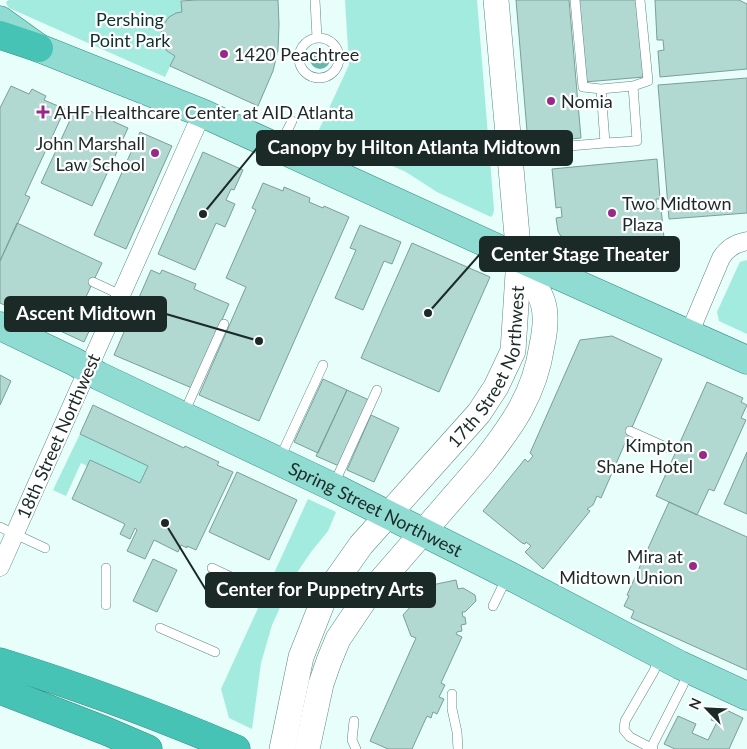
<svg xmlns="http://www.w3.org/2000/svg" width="747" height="749" font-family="Lato,sans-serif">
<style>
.green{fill:#a3eadf}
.water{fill:#69b5aa}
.building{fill:#b2d8d2;stroke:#7a9f99}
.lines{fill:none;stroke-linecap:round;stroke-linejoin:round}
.lane-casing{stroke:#618680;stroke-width:10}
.street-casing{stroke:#618680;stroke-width:19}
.secondary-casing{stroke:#618680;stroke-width:26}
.primary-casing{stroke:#378d83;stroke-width:29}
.highway-casing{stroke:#378d83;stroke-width:29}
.lane{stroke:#fff;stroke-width:9}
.street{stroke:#fff;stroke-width:18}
.secondary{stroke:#fff;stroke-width:25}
.primary{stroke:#90dbd2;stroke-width:28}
.highway{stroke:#46c3b4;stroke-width:28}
.poi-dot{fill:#982989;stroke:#fff;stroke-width:2}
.labels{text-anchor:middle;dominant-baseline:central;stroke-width:4.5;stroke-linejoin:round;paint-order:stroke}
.park-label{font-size:18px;fill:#0c322d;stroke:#fff}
.poi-label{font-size:18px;fill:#1b2a27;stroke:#fff;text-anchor:start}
.street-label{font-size:18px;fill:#1b2a27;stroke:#fff}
.leader{fill:none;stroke:#1b2a27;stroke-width:2}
.callout-dot{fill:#1b2a27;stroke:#fff;stroke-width:2}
.callout{fill:#1b2a27;stroke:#1b2a27;stroke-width:2}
.callout-label{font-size:19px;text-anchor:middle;font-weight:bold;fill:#fff}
</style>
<rect width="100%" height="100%" fill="#e7fefa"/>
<path class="green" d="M9 0H181L182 12C178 14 174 15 170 17 161 23 158 36 163 46 165 51 170 53 175 56L165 77 9 8 6 3 7 1Z
M345 0H477L494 210 493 214 491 217 437 192 406 172 318 132 349 65Z
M747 260V334L719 321 717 312 738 266 740 262Z
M80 434 148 466 140 483 90 460 87 466 81 463 66 496 53 490Z
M308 499 336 512 328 531 311 552 294 577 272 625 261 663 252 729 229 718 221 689Z"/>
<path class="water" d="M310 59a10 10 0 1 1 20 0a10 10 0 1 1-20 0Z"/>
<path class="building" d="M196 0H278L279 24 278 50 273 71 258 106 170 66 175 56 167 51 163 46 161 32 164 24 169 17 176 13 182 12 181 1Z
M516 0H569L581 138 528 143Z
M578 0H637L644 77 585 82Z
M655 0H739L747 4V69L660 77 658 51 664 50 663 40H657Z
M747 78V213L669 219 658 85Z
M11 86 29 94 32 89 46 96 44 100 65 109 25 195 30 197 0 261V108Z
M77 105 128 128 92 206 41 183Z
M140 132 172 146 126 249 94 235Z
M203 152 243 170 234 190 231 189 226 200 235 204 225 227 216 223 195 270 158 254Z
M657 159 660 199H656L657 209 661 208 664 238 661 250 652 261 639 267H629L623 265 567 240 560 235 558 231 556 218 562 217 561 207 556 208 552 169Z
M263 183 283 191 284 187 310 198 309 202 323 208 324 206 349 217 259 421 199 395 246 287 226 278 256 210 252 208Z
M17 223 102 263 84 301 100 308 84 342 0 303V261Z
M360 225 401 242 392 264 384 261 363 310 335 298 356 250 350 248Z
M412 243 490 277 439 392 361 358Z
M151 270 160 274 162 270 196 284 194 289 229 304 192 388 114 355Z
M612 336 662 359 601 498 597 496 593 505 587 509 590 511 543 569 525 552 531 546 526 542 525 544 522 543 483 511 525 459 528 462 533 456 530 453 580 340Z
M0 375 11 381 0 405Z
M323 379 347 390 318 453 294 442Z
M707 382 743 398 741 402 747 405 741 418 746 420 714 491 709 489 697 515 656 496Z
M347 390 369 400 339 466 316 456Z
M93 405 184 448 185 446 219 462 217 465 233 472 196 550 187 546V548L181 545 178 552 154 540 145 559 127 551 137 530 135 528 130 539 120 534 125 524 72 499 90 460 140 483 148 466 80 434Z
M371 415 399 428 374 482 347 470Z
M747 452V514L724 504Z
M237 472 297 500 269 560 209 532Z
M669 502 747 537V670L631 618 634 611 624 606 629 596 627 595Z
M153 559 177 570 157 612 133 601Z
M456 580 458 589 463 588 475 595 476 601 465 612H462L463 617H465L466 624 461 625 462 631 457 632 456 634 462 637 441 683 445 685 439 697 444 699 437 714 433 712 431 718 427 716 412 749H388L370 741 416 638 411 636 403 615 427 588V586Z
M718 706 743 718 729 749H675L664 744 678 716 696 724 692 733 708 740 717 722 711 720Z"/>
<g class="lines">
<defs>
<path id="lane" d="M315 0 317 38
M575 0 583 87 601 89
M299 58a20 20 0 1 1 40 0a20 20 0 1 1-40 0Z
M633 86 637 141 605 143 601 89Z
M633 86 648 81 640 0
M280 145 292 121
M510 151 605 143
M93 282 121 295
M184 413 224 324
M630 431 668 448
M280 458 323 365
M334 484 377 390
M0 527 45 548
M106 568V605
M212 568 246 584
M493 606 507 577
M160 628 215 652
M452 694V709L457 732 458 749
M354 721 352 740 356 749
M651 748 683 685 688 672
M653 749 630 737 624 730 625 721 654 671 659 657"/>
<path id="street" d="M689 334 721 258C727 248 736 243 747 241
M0 567 202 113"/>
<g id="secondary">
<path id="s1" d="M282 749 301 657 325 596 361 545 479 413 496 387 513 351 519 258 496 0"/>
<path d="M307 749 321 684 329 661 338 639 365 599 482 464C512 426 535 394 542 345 545 331 547 316 543 303 538 287 528 273 519 258"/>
</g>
<g id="primary">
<path d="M0 20 39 48 202 113 519 258 747 360"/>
<path id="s2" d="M0 326 75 362 99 376 333 487 508 575 680 665 747 696"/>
</g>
<path id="highway" d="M0 35 39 48
M0 662C81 687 158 716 236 749
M0 690 106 731 148 749"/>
</defs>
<use href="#lane" class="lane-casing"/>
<use href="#street" class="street-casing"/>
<use href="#secondary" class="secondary-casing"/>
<use href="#primary" class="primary-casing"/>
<use href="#highway" class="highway-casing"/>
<use href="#lane" class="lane"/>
<use href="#street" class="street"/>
<use href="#secondary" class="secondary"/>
<use href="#primary" class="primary"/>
<use href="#highway" class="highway"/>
</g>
<g class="poi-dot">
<circle cx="224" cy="54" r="5"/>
<circle cx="551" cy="101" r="5"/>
<path d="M40.5 104.5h5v5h5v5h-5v5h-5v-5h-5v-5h5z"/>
<circle cx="155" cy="153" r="5"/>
<circle cx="612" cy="213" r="5"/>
<circle cx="703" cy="455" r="5"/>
<circle cx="693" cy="566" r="5"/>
</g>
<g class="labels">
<g class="park-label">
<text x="130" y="19">Pershing<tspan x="130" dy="21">Point Park</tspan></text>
</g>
<g class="poi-label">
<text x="234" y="54">1420 Peachtree</text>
<text x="561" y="101">Nomia</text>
<text x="54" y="112">AHF Healthcare Center at AID Atlanta</text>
<text x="145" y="143" text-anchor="end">John Marshall<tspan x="145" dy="21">Law School</tspan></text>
<text x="622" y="203">Two Midtown<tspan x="622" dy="21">Plaza</tspan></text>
<text x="693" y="445" text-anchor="end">Kimpton<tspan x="693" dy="21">Shane Hotel</tspan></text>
<text x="683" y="556" text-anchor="end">Mira at<tspan x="683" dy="21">Midtown Union</tspan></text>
</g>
<g class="street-label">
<text stroke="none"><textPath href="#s1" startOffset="446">17th Street Northwest</textPath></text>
<text transform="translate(58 436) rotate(-66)">18th Street Northwest</text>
<text stroke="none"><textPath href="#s2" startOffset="418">Spring Street Northwest</textPath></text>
</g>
</g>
<path class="leader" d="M203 214L257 148M428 313L480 254M259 341L166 314M165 523L206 590"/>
<g class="callout-dot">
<circle cx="203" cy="214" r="5"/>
<circle cx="428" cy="313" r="5"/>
<circle cx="259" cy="341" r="5"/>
<circle cx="165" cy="523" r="5"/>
</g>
<g class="callout">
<rect x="257" y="131" width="315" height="34" rx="5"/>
<rect x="480" y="237" width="199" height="34" rx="5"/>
<rect x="5" y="297" width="161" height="34" rx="5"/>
<rect x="206" y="573" width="229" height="34" rx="5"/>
</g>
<g class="callout-label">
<text x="414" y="154">Canopy by Hilton Atlanta Midtown</text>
<text x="580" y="261">Center Stage Theater</text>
<text x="86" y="320">Ascent Midtown</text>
<text x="320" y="596">Center for Puppetry Arts</text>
</g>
<g transform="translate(707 709) rotate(294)" stroke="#ffffff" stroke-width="4" paint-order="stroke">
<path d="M0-4L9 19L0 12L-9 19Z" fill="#1b2a27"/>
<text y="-8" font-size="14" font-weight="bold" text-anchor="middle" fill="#1b2a27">N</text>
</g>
</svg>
